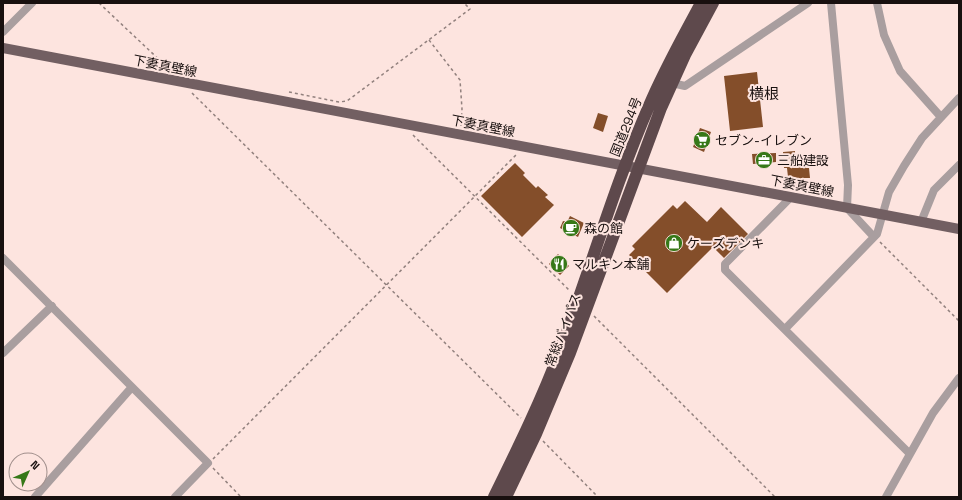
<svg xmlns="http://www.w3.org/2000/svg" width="962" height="500" font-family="'Space Grotesk','Noto Sans JP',sans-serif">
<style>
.building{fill:#844e2a}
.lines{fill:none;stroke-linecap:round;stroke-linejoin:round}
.path{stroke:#92817e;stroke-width:1.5;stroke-dasharray:3 3;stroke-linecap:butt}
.minor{stroke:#a99e9f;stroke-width:8}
.major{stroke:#725f62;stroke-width:10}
.highway{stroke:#5e494c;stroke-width:12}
.labels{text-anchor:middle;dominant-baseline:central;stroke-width:4;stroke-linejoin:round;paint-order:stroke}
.street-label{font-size:13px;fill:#18100f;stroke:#fde4df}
.poi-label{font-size:13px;fill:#18100f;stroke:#fde4df;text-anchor:start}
.quarter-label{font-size:15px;fill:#18100f;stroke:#fde4df}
</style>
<rect width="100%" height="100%" fill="#fde4df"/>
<path class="building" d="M757 72 763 127 730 131 724 76Z
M598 113 608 116 603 132 593 128Z
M700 128 711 132 704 152 693 147Z
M795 151V159L806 158V168H809L810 178H801L802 187 789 186 787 168H784L783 152Z
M776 153V162L753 164 752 154Z
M515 163 525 173 523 175 536 188 538 186 548 195 545 197 554 205 522 237 481 196Z
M685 201 707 222 721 207 748 234 724 258 713 247 667 293 629 255 635 249 632 246 673 205 677 209Z
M570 216 584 223 578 237 560 228 563 221 567 222Z
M558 254 569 266 560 275 549 264Z"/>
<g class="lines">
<path class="path" d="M99 3 167 67 179 72
M429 40 460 80 462 109 461 126
M289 92 339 102 347 101 470 9 464 3
M192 93 521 418
M413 135 570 291
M880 242 959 321
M594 316 775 497
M543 441 598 497
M213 459 517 154
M213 468 241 497"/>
<path class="minor" d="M831 3 848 185 847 208 874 237
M877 3 884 35 900 71 940 116
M3 32 32 3
M672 83 685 86 808 3
M791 197 725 264V270L910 454
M921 222 934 190 959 165
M3 258 208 463 175 497
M785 329 877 234 889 192 904 166 922 138 959 98
M3 353 52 306
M35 497 132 387
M886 497 933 413 959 378"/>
<path class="major" d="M3 48 959 229"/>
<path class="highway" d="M494 497C518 448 542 399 561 348 591 267 615 184 649 106 664 70 683 37 701 3
M506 497 536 434 570 353 661 108 685 55 713 3"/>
</g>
<defs>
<symbol id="supermarket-disc" viewBox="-11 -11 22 22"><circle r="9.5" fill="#367818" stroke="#fde4df"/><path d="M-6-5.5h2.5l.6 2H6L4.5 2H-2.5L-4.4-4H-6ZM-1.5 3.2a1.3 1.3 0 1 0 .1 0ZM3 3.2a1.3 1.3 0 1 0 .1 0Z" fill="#fff"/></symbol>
<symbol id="office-disc" viewBox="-11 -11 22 22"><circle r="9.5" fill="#367818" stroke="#fde4df"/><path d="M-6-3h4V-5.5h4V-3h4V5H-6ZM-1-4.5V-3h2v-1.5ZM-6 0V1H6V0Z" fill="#fff"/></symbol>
<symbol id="cafe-disc" viewBox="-11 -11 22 22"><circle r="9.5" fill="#367818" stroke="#fde4df"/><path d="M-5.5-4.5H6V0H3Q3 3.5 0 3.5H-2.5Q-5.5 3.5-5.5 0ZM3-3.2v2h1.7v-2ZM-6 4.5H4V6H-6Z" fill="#fff"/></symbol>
<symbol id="shop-disc" viewBox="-11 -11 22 22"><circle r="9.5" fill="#367818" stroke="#fde4df"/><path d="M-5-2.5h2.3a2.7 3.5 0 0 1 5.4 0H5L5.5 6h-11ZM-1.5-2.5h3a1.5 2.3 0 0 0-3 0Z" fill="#fff"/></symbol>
<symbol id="restaurant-disc" viewBox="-11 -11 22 22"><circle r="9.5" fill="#367818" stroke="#fde4df"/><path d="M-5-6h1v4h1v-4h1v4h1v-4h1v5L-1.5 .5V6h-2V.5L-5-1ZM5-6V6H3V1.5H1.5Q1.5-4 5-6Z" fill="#fff"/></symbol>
</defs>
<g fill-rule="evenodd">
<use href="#supermarket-disc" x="692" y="130" width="20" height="20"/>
<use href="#office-disc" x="754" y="150" width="20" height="20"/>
<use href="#cafe-disc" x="561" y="218" width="20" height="20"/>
<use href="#shop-disc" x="664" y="233" width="20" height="20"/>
<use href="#restaurant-disc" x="549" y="254" width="20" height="20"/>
</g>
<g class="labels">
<g class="street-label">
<text transform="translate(165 66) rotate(11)">下妻真壁線</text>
<text transform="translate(483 126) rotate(11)">下妻真壁線</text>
<text transform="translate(626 127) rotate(-68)">国道294号</text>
<text transform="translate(802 186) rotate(11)">下妻真壁線</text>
<text transform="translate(563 330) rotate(-69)">常総バイパス</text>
</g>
<g class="poi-label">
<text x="715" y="140">セブン-イレブン</text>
<text x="777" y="160">三船建設</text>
<text x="584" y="228">森の館</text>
<text x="687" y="243">ケーズデンキ</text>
<text x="572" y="264">マルキン本舗</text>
</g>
<g class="quarter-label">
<text x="764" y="93">横根</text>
</g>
</g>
<rect width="962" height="500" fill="none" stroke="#18100f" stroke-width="8"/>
<g transform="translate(28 472) rotate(45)"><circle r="19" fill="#fde4df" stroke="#a18f8c"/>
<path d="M0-3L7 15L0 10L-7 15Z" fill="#367818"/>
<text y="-6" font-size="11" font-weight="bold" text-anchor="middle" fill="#18100f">N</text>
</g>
</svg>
